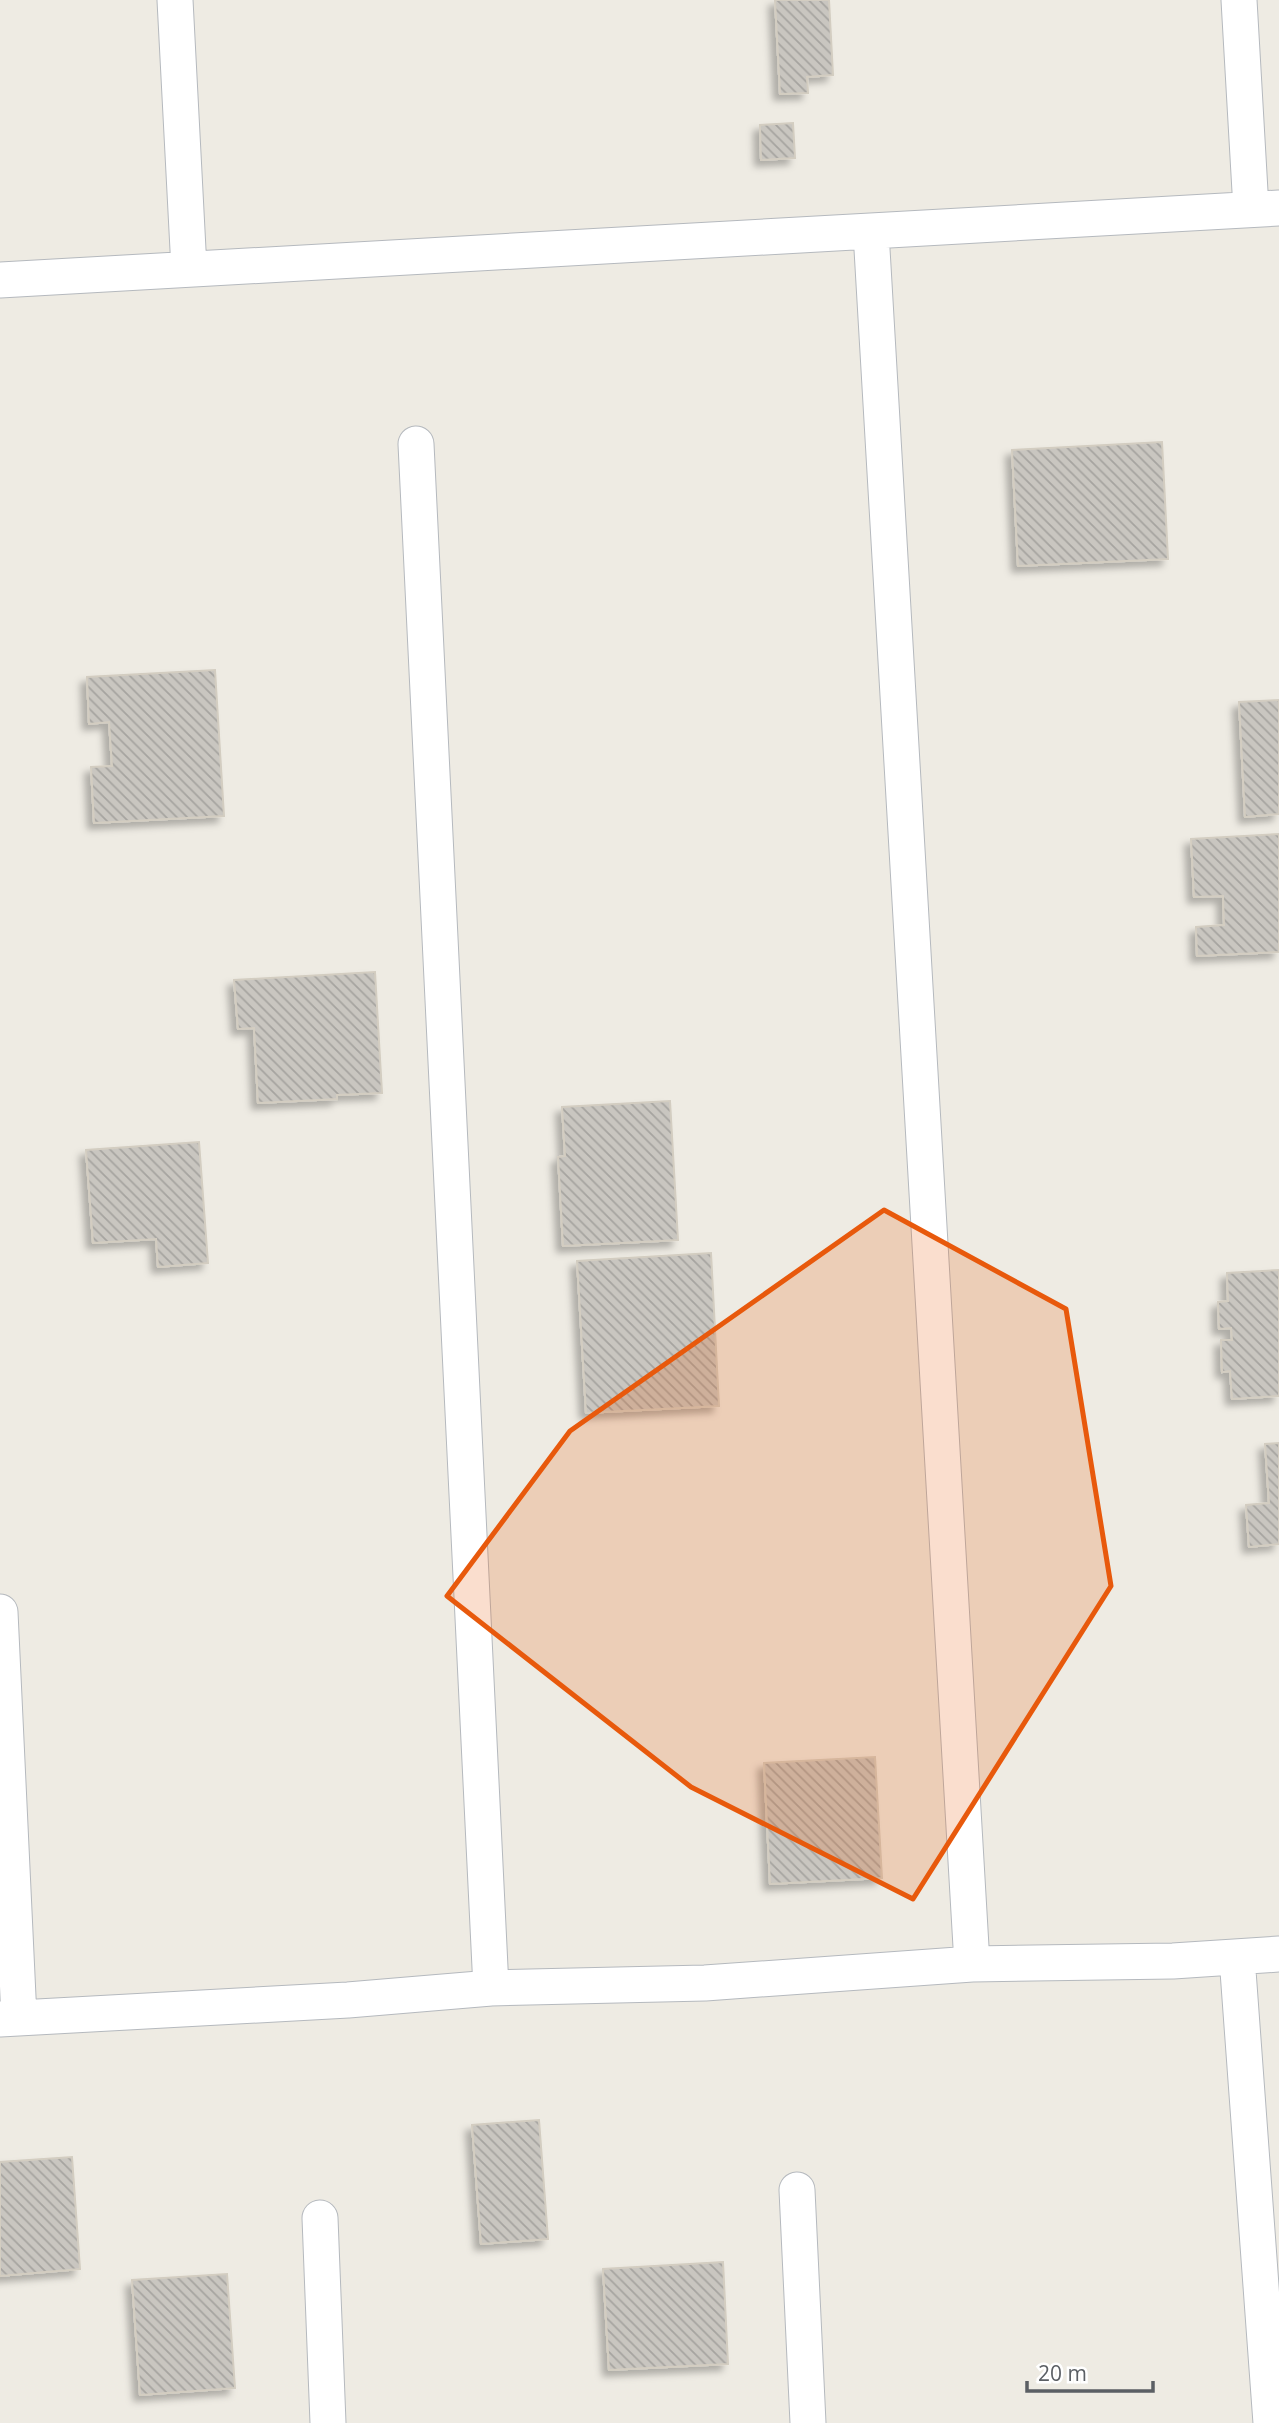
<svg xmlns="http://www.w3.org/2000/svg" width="1279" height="2423" font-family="'Open Sans',sans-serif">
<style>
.building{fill:url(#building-back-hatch);stroke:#d3cdc1;stroke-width:2;filter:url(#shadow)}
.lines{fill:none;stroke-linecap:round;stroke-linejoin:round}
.street-casing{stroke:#b5b9be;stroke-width:37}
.street{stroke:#fff;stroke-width:35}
.marked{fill:#e8590c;fill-opacity:0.2;stroke:#e8590c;stroke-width:5;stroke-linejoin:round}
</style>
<defs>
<pattern id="building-back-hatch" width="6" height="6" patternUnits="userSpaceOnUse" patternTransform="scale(1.75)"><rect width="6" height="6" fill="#c9c6c0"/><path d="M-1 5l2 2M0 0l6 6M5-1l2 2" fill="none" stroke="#a6a4a0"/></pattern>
<filter id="shadow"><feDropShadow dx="-6" dy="6" stdDeviation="3.5" flood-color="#0004"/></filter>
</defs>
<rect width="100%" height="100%" fill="#eeebe3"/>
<path class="building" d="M775 0H829L833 75 807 77 808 93 780 94Z
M793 123 795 158 761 160 760 125Z
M1162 442 1168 559 1018 566 1012 450Z
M215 670 224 816 94 823 91 767 112 766 109 722 89 724 87 677Z
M1279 700V814L1245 817 1239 702Z
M1279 834V952L1197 956 1196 927 1224 925 1223 896 1194 897 1191 839Z
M375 972 382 1093 337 1095V1099L258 1103 254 1028 238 1029 234 980Z
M670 1101 678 1240 563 1246 558 1157 565 1156 562 1107Z
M199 1142 208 1263 158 1267 156 1239 93 1243 86 1150Z
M711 1253 719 1406 586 1413 577 1261Z
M1279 1270V1396L1232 1399 1230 1371 1222 1372 1221 1340H1232L1231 1328 1219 1329 1218 1302 1228 1301 1227 1273Z
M1279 1443V1544L1249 1547 1246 1505 1269 1503 1265 1444Z
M875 1757 882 1878 770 1884 764 1763Z
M539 2120 548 2239 481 2244 472 2125Z
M72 2157 80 2269 0 2276V2162Z
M723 2262 728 2364 609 2370 603 2269Z
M227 2274 235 2388 140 2395 132 2280Z"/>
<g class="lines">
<defs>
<path id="street" d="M175 0 189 269
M1239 0 1251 209
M871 232 972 1964
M0 280 1279 208
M416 444 491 1988
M0 1612 19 2018
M1237 1957 1271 2423
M0 2019 348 2000 491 1988 705 1983 972 1964 1173 1961 1279 1954
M797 2190 808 2423
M320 2218 328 2423"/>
</defs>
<use href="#street" class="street-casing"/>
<use href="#street" class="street"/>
</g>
<path class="marked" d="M884 1210 1066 1309 1111 1586 913 1899 691 1787 447 1596 570 1431Z"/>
<path d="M1027 2381v10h126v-10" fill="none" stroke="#5b5f64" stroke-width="3.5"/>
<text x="1038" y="2381" font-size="21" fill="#5b5f64" stroke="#ffffff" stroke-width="5" paint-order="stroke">20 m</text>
</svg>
